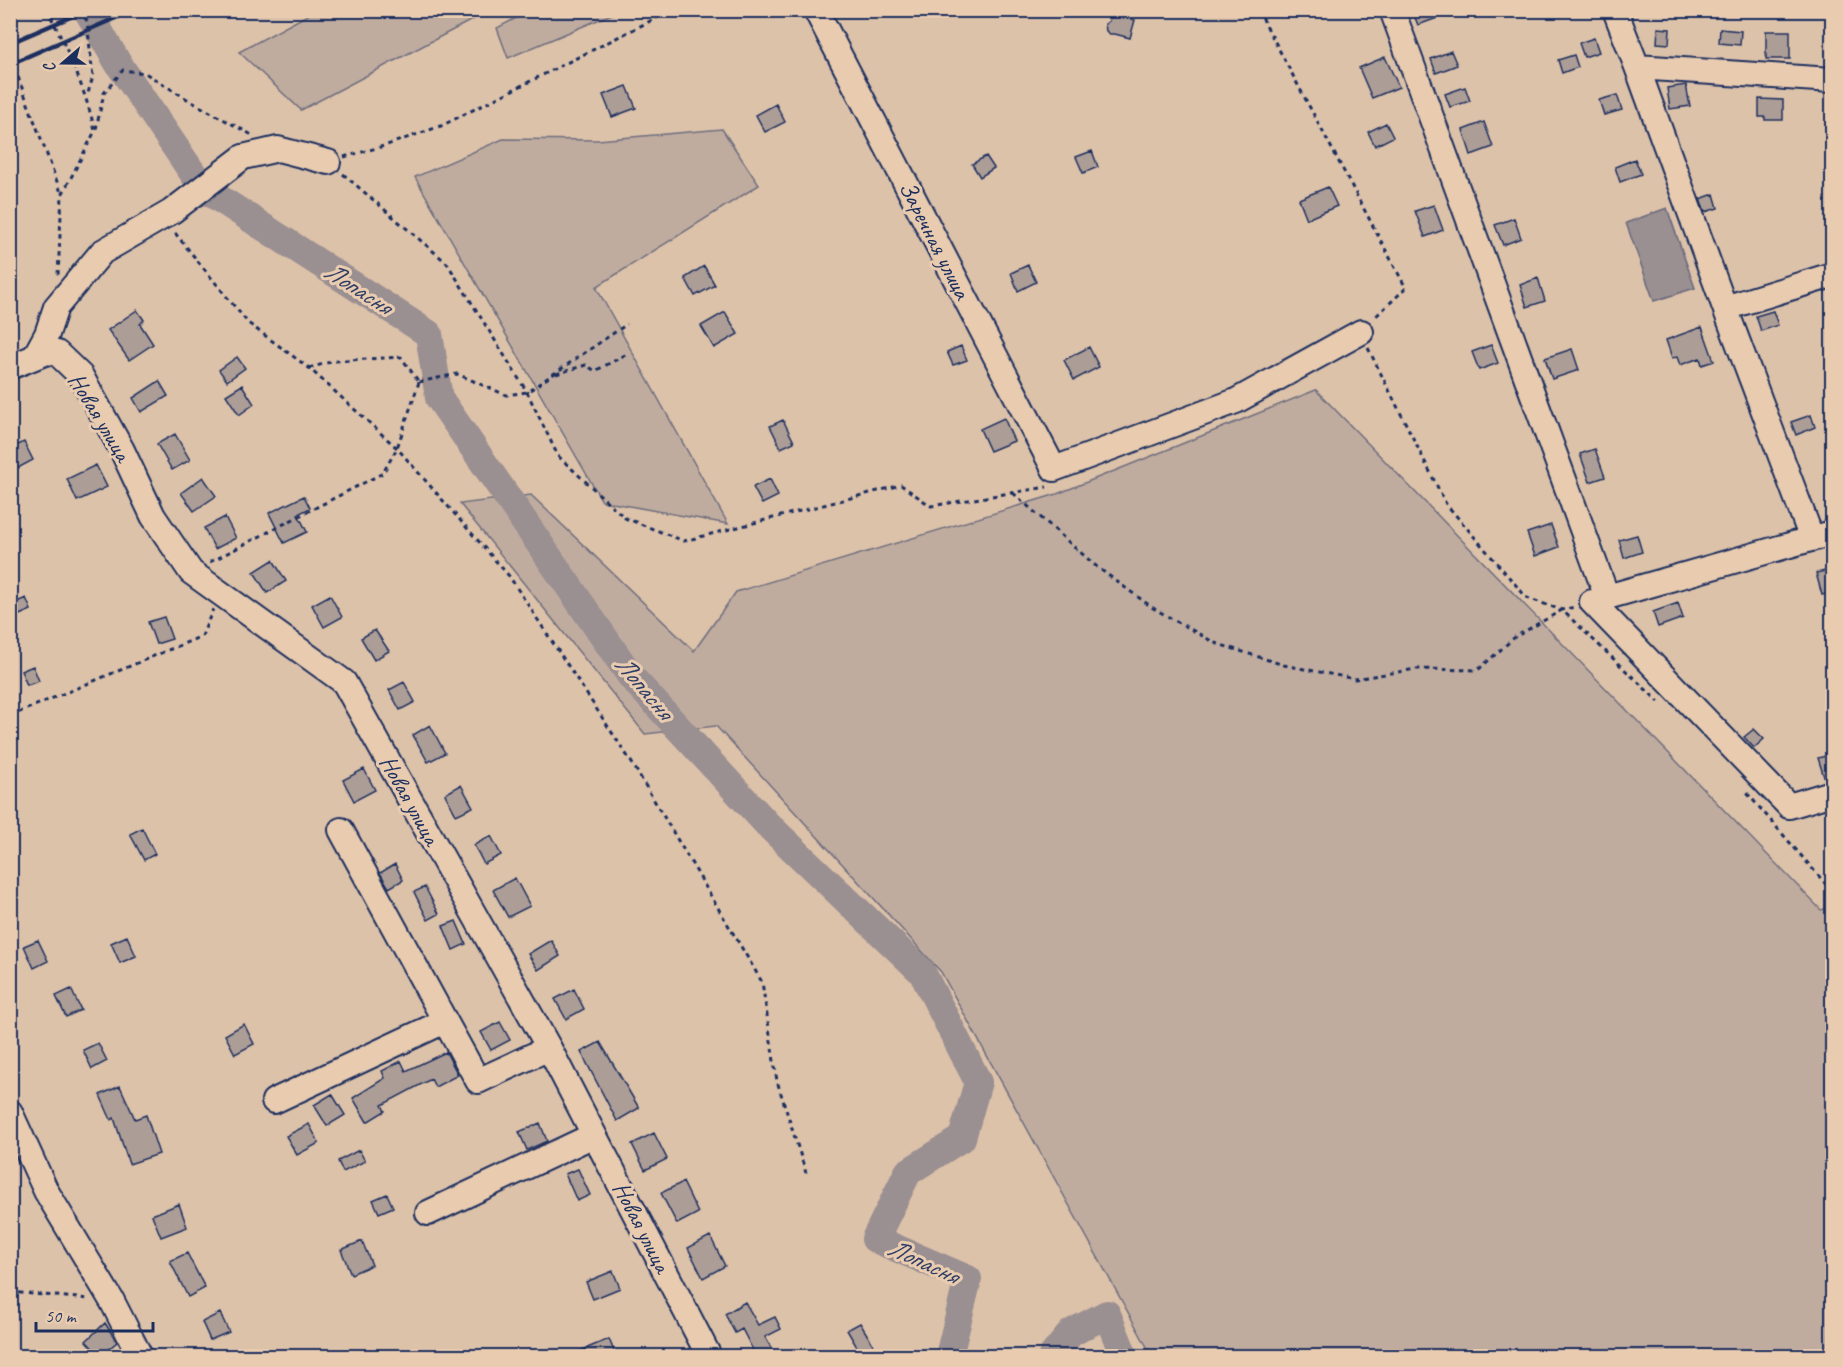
<svg xmlns="http://www.w3.org/2000/svg" width="1843" height="1367" font-family="Caveat,sans-serif">
<style>
.green{fill:#c0ac9f;stroke:#6e6e7e;stroke-width:1.5}
.water{fill:#9a8f91;stroke:#67697d;stroke-width:1.5}
.lines{fill:none;stroke-linecap:round;stroke-linejoin:round}
.river{stroke:#9a8f91;stroke-width:28}
.building{fill:#ad9d97;stroke:#1b2f5e;stroke-width:1.5}
.minor-casing{stroke:#1b2f5e;stroke-width:28}
.path{stroke:#1b2f5e;stroke-width:3;stroke-dasharray:4.5 4.5;stroke-linecap:butt}
.minor{stroke:#e9cbaf;stroke-width:24}
.rail{stroke:#1b2f5e;stroke-width:4.5}
.labels{text-anchor:middle;dominant-baseline:central;stroke-width:6;stroke-linejoin:round;paint-order:stroke}
.street-label{font-size:24px;fill:#1b2f5e;stroke:#e9cbaf}
.water-label{font-size:26px;font-style:italic;fill:#2e3d66;stroke:#e9cbaf}
</style>
<rect width="100%" height="100%" fill="#ddc2aa"/>
<filter id="ink" filterUnits="userSpaceOnUse"><feTurbulence type="fractalNoise" baseFrequency=".0167" numOctaves="2"/><feDisplacementMap in="SourceGraphic" scale="12" xChannelSelector="R" yChannelSelector="G"/><feConvolveMatrix kernelMatrix="1 2 1 2 8 2 1 2 1" color-interpolation-filters="sRGB"/></filter>
<g filter="url(#ink)">
<path class="green" d="M315 11V10L489 11 301 110 239 52Z
M530 11V10L619 11 508 58 497 28Z
M722 129 759 185 596 287 728 524 602 501 415 177 503 139 598 140Z
M1316 390 1821 910 1832 907V1356H1152L941 972 716 726 645 734 460 504 531 495 694 651 736 592 1057 494Z"/>
<path class="water" d="M1667 208 1695 288 1654 301 1626 223Z"/>
<g class="lines">
<path class="river" d="M87 10 118 63 203 188 429 334 439 398 632 678 768 825 922 972 978 1082 962 1138 908 1172 875 1239 968 1279 949 1356
M1052 1356 1071 1333 1107 1314 1124 1356"/>
</g>
<path class="building" d="M1412 10H1454V12L1418 25Z
M1111 13 1135 20 1130 38 1115 34H1110L1106 31 1105 24 1109 21Z
M1658 28 1670 29 1669 44 1657 43Z
M1720 29 1741 31 1740 45 1719 43Z
M1766 31H1790V59H1766Z
M1594 38 1599 52 1584 57 1579 43Z
M1451 51 1457 65 1436 73 1431 59Z
M1574 55 1578 67 1562 73 1558 60Z
M1385 57 1399 87 1372 98 1359 68Z
M1686 85 1690 106 1670 109 1667 88Z
M627 86 636 108 612 117 603 95Z
M1465 87 1470 101 1450 107 1445 94Z
M1617 95 1622 110 1604 115 1599 100Z
M1759 99 1783 100V120H1765V117H1759Z
M776 104 785 122 765 132 756 115Z
M1484 122 1493 147 1471 155 1463 130Z
M1386 123 1393 137 1375 146 1368 132Z
M1092 151 1098 167 1083 173 1076 157Z
M986 156 994 168 980 177 972 164Z
M1635 159 1641 174 1620 182 1615 167Z
M1328 187 1337 206 1307 219 1299 199Z
M1714 194 1718 208 1705 212 1700 199Z
M1434 205 1443 230 1425 237 1415 211Z
M1514 218 1521 238 1503 245 1495 225Z
M1028 265 1036 282 1018 291 1011 273Z
M704 266 715 285 695 296 685 278Z
M1538 278 1545 301 1527 307 1520 285Z
M137 310 144 320 140 324 153 344 129 360 108 330Z
M1773 311 1778 325 1761 331 1756 316Z
M725 312 738 334 714 348 701 326Z
M1702 327 1714 361 1702 365 1700 358 1680 365 1677 357 1672 358 1666 340Z
M1491 345 1498 363 1479 370 1472 352Z
M961 346 967 360 953 365 947 352Z
M1089 347 1099 367 1074 380 1064 360Z
M1572 349 1579 370 1552 379 1545 358Z
M237 357 245 368 227 381 219 370Z
M159 381 168 396 141 412 133 398Z
M242 385 254 404 239 415 226 395Z
M1811 415 1815 427 1796 435 1791 422Z
M1004 418 1014 441 990 451 980 429Z
M783 420 794 442 781 448 770 426Z
M175 434 190 460 172 470 157 444Z
M24 442 33 460 18 468 10 449Z
M1595 449 1605 477 1590 482 1580 454Z
M96 465 107 487 77 501 67 479Z
M203 477 216 496 194 511 181 493Z
M770 479 778 496 762 504 753 487Z
M304 496 310 508 298 514 307 532 284 543 269 513Z
M225 517 236 538 215 549 204 528Z
M1551 525 1559 547 1535 556 1527 533Z
M1637 535 1642 552 1624 558 1619 540Z
M273 560 286 581 267 593 254 572Z
M1830 570 1833 592 1822 595 1816 573Z
M330 595 342 617 324 627 312 605Z
M26 598 31 610 10 619V605Z
M1678 603 1683 618 1658 627 1653 612Z
M164 617 172 639 156 644 148 622Z
M375 630 389 651 374 660 361 638Z
M33 666 39 681 27 685 21 671Z
M404 682 415 702 400 710 389 690Z
M430 725 445 753 428 762 413 735Z
M1754 729 1764 739 1754 748 1744 737Z
M1833 754V779L1825 780 1818 758Z
M364 769 375 790 354 801 343 780Z
M461 785 473 807 456 815 445 794Z
M142 828 155 854 144 860 130 834Z
M491 836 501 855 484 864 474 845Z
M395 864 403 880 389 888 380 873Z
M515 878 530 906 508 917 493 890Z
M425 887 439 914 428 920 414 892Z
M456 921 466 944 453 950 443 926Z
M127 936 136 956 120 963 111 943Z
M38 940 48 961 34 968 24 946Z
M551 940 560 956 538 970 528 954Z
M71 989 81 1010 66 1017 56 996Z
M574 989 584 1009 566 1019 555 999Z
M500 1022 510 1040 491 1050 481 1032Z
M244 1024 254 1044 235 1054 225 1035Z
M600 1042 639 1108 617 1121 581 1052Z
M98 1043 107 1061 92 1069 83 1050Z
M446 1052 458 1075 435 1087 431 1079 382 1105 385 1111 367 1122 353 1098 385 1078 382 1071 401 1061 406 1071Z
M120 1086 135 1119 146 1115 159 1154 129 1164 114 1118 111 1120 100 1095Z
M332 1094 345 1115 327 1126 314 1105Z
M540 1123 547 1141 527 1150 519 1132Z
M309 1124 319 1143 297 1155 286 1136Z
M654 1133 667 1159 645 1170 632 1144Z
M359 1150 365 1161 343 1172 338 1161Z
M578 1169 590 1195 577 1201 565 1174Z
M683 1182 698 1213 677 1224 661 1193Z
M387 1194 393 1207 379 1213 373 1200Z
M179 1204 187 1227 161 1237 152 1215Z
M710 1236 725 1266 703 1278 688 1248Z
M362 1241 372 1265 351 1274 341 1250Z
M187 1253 205 1288 188 1297 170 1261Z
M613 1271 620 1288 593 1299 586 1282Z
M745 1302 758 1325 775 1317 781 1329 765 1337 776 1356H756L742 1329 735 1333 725 1314Z
M220 1313 229 1332 210 1340 202 1322Z
M105 1323 117 1342 100 1356 86 1341Z
M860 1323 874 1346 861 1354 847 1330Z
M609 1339 616 1356H568Z"/>
<g class="lines">
<defs>
<path id="minor" d="M816 10 1054 469 1236 401 1361 332
M1392 10 1607 597 1832 533
M1615 10 1637 67
M1725 308 1637 67 1832 80
M35 356 47 334 56 307 102 252 171 212 243 157 278 149 328 162
M10 367 47 352 57 353 81 376 122 450 153 516 191 572 344 682 549 1048 709 1356
M1812 539 1725 308 1832 275
M1592 602 1789 806 1832 793
M341 830 445 1021
M274 1101 445 1021 478 1081 549 1048
M10 1112 46 1191 112 1301 140 1356
M428 1213 594 1135"/>
</defs>
<use href="#minor" class="minor-casing"/>
<path class="path" d="M45 10 50 15C69 53 85 89 95 131L62 195 58 275
M80 10 87 21 93 77 87 96
M1258 10 1406 288 1374 318
M18 77 62 195
M96 129 104 93 123 70 145 73 192 102 252 135
M344 157 384 146 441 126 672 10
M343 174 447 263 527 392 558 456 625 518 684 541 901 485 931 506 1047 487
M175 233 248 323 309 368 397 448 509 576 632 763 762 982 777 1081 806 1173
M1368 348 1446 504 1527 598 1562 610 1574 607
M309 368 334 361 401 357 419 382
M556 374 586 365 595 371 627 354
M419 382 457 374 506 395 527 392 627 324
M1013 493 1097 567 1153 608 1215 643 1284 665 1355 679 1416 669 1478 670 1515 637 1562 610 1659 702
M210 562 383 473 397 448 419 382
M10 716 202 636 213 609
M1747 793 1830 889 1832 897
M1832 1189V1192
M10 1292 89 1299
M1822 1356 1832 1351"/>
<use href="#minor" class="minor"/>
<path class="rail" d="M10 43 87 10
M10 64 134 10"/>
</g>
</g>
<g class="labels">
<g class="street-label">
<text transform="translate(935 240) rotate(63)">Заречная улица</text>
<text transform="translate(100 417) rotate(59)">Новая улица</text>
<text transform="translate(410 800) rotate(61)">Новая улица</text>
<text transform="translate(642 1227) rotate(63)">Новая улица</text>
</g>
<g class="water-label">
<text transform="translate(358 288) rotate(33)">Лопасня</text>
<text transform="translate(644 687) rotate(50)">Лопасня</text>
<text transform="translate(923 1261) rotate(25)">Лопасня</text>
</g>
</g>
<rect width="1843" height="1367" fill="none" stroke="#e9cbaf" stroke-width="36"/>
<rect x="18" y="18" width="1807" height="1331" fill="none" stroke="#1b2f5e" stroke-width="2" filter="url(#ink)"/>
<g transform="translate(63 63) rotate(250)" stroke="#e9cbaf" stroke-width="4.5" paint-order="stroke">
<path d="M0-4.5L10 22L0 15L-10 22Z" fill="#1b2f5e"/>
<text y="-9" font-size="16" font-weight="bold" text-anchor="middle" fill="#1b2f5e">С</text>
</g>
<path d="M36 1322v9h117v-9" fill="none" stroke="#1b2f5e" stroke-width="3"/>
<text x="45" y="1322" font-size="18" fill="#1b2f5e" stroke="#e9cbaf" stroke-width="4.5" paint-order="stroke">50 m</text>
</svg>
